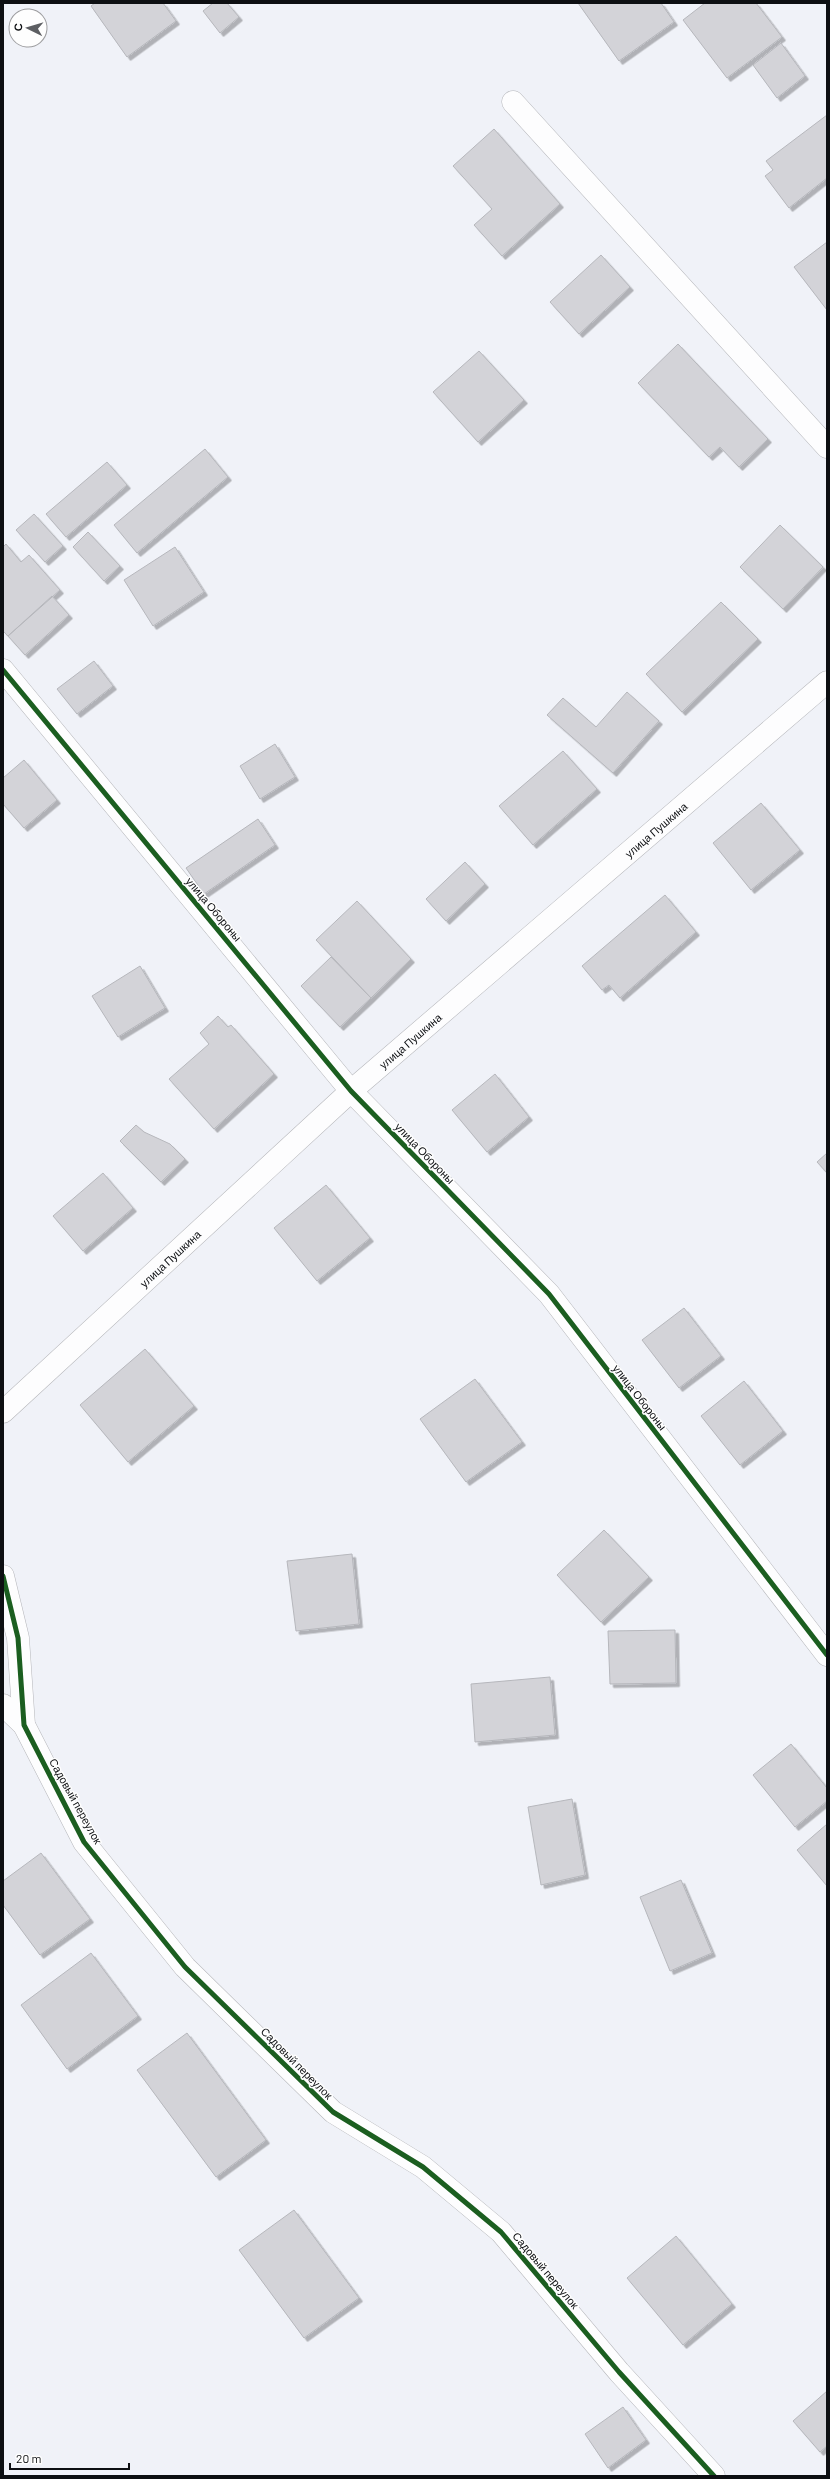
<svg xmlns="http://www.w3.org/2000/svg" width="830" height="2479" font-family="Barlow,sans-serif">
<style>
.building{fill:#d3d3d8;stroke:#b6b7bc;filter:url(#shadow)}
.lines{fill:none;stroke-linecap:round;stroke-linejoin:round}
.minor-casing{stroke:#b5b6ba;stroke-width:23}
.minor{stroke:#fdfdfe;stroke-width:22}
.cycleway-casing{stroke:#fefefe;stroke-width:8}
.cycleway{stroke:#1b5e20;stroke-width:5}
.labels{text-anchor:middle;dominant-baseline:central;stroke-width:3;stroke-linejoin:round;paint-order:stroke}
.street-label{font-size:11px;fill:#0d0f12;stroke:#fefefe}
</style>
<defs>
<filter id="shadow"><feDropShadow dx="3.5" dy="3.5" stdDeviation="0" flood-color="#0004"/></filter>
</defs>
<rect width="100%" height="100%" fill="#f0f2f8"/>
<path class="building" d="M95 3H163L176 21 127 57 91 6Z
M213 3H227L239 17 220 33 203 11Z
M578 3H661L674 22 619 61Z
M705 3H756L782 37 727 78 683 20Z
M781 43 805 76 777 98 753 65Z
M827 115V178L789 208 765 176 773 170 766 161Z
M494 129 560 204 502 256 474 225 492 209 453 166Z
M827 242V310L794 267Z
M601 255 630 287 579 334 550 302Z
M678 344 768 439 739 467 720 447 709 457 638 383Z
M479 351 524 400 478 442 433 392Z
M205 449 228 477 137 553 114 525Z
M107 462 127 485 66 537 46 514Z
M34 514 63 546 45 562 16 530Z
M780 525 823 567 783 609 740 567Z
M88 532 120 566 104 581 73 547Z
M6 544 21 562 29 555 60 590 8 636 3 631V547Z
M175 547 204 592 153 626 124 580Z
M52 596 69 615 25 655 8 636Z
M721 602 758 639 682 712 646 674Z
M94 661 113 686 77 714 57 689Z
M627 692 659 721 613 773 547 715 563 698 596 727Z
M275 744 295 777 260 799 240 766Z
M563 751 597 789 533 845 499 806Z
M24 760 57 800 24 828 3 804V778Z
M761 803 800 850 751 890 713 843Z
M258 819 275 845 204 894 186 868Z
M465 862 485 884 446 921 426 899Z
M665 895 696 932 620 998 609 985 602 990 582 966Z
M357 901 411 959 371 998 316 940Z
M331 957 371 998 340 1027 301 986Z
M140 966 165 1008 118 1037 92 996Z
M218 1016 228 1027 231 1025 274 1074 214 1129 169 1079 209 1044 200 1033Z
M495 1074 529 1117 487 1152 452 1110Z
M136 1125 144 1132 170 1144 185 1159 161 1182 120 1141Z
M827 1153V1173L817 1162Z
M103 1173 133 1208 83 1251 53 1216Z
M326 1185 370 1238 317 1281 274 1228Z
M684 1308 721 1356 679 1388 642 1340Z
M145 1349 194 1406 128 1462 80 1405Z
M475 1379 522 1442 466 1482 420 1419Z
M744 1381 783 1431 740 1465 701 1416Z
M604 1530 649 1577 601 1622 557 1575Z
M352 1554 359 1624 296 1631 287 1561Z
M675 1630 676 1683 610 1684 608 1631Z
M550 1677 555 1735 475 1742 471 1684Z
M791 1744 827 1788V1801L795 1827 753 1775Z
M572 1799 585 1875 541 1885 528 1807Z
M827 1824V1886L797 1850Z
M41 1853 90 1919 40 1955 3 1905V1881Z
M681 1880 712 1953 670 1971 640 1897Z
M91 1953 138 2016 67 2069 21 2005Z
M187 2033 266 2140 216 2177 137 2070Z
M294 2210 359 2298 304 2338 239 2250Z
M676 2236 732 2304 683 2345 627 2278Z
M827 2391V2446L820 2452 793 2421Z
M623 2407 646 2440 608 2468 585 2434Z"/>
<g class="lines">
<defs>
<g id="minor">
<path d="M513 102 827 447"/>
<path d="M3 670 351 1091 549 1294 827 1655"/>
<path id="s1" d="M3 1412 351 1091 827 682"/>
<path d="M3 1576 18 1638 24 1725 84 1842 185 1967 333 2112 423 2167 501 2232 619 2372 714 2476"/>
<path d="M3 1705 24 1725"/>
</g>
</defs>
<use href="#minor" class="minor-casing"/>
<use href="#minor" class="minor"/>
<defs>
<path id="cycleway" d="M3 670 351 1091 549 1294 827 1655
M3 1576 18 1638 24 1725 84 1842 185 1967 333 2112 423 2167 501 2232 619 2372 714 2476"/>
</defs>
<use href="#cycleway" class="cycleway-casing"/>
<use href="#cycleway" class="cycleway"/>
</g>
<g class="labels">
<g class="street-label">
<text stroke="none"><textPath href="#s1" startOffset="875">улица Пушкина</textPath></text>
<text transform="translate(214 909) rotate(50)">улица Обороны</text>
<text stroke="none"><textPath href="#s1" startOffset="551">улица Пушкина</textPath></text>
<text transform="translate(425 1153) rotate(46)">улица Обороны</text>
<text stroke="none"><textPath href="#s1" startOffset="227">улица Пушкина</textPath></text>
<text transform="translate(640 1397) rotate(52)">улица Обороны</text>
<text transform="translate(76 1801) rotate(61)">Садовый переулок</text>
<text transform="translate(297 2063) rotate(45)">Садовый переулок</text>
<text transform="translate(546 2270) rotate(50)">Садовый переулок</text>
</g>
</g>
<rect width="830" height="2479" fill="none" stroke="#0d0f12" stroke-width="8"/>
<g transform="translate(28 28) rotate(275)"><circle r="19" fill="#fefefe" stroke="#9e9ea0"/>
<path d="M0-3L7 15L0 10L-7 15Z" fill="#5c5e62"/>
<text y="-6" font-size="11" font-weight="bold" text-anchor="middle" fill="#0d0f12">С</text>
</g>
<path d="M10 2463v6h119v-6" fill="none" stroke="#0d0f12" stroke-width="2"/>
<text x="16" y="2463" font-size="12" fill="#0d0f12" stroke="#fefefe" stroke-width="3" paint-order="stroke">20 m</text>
</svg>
